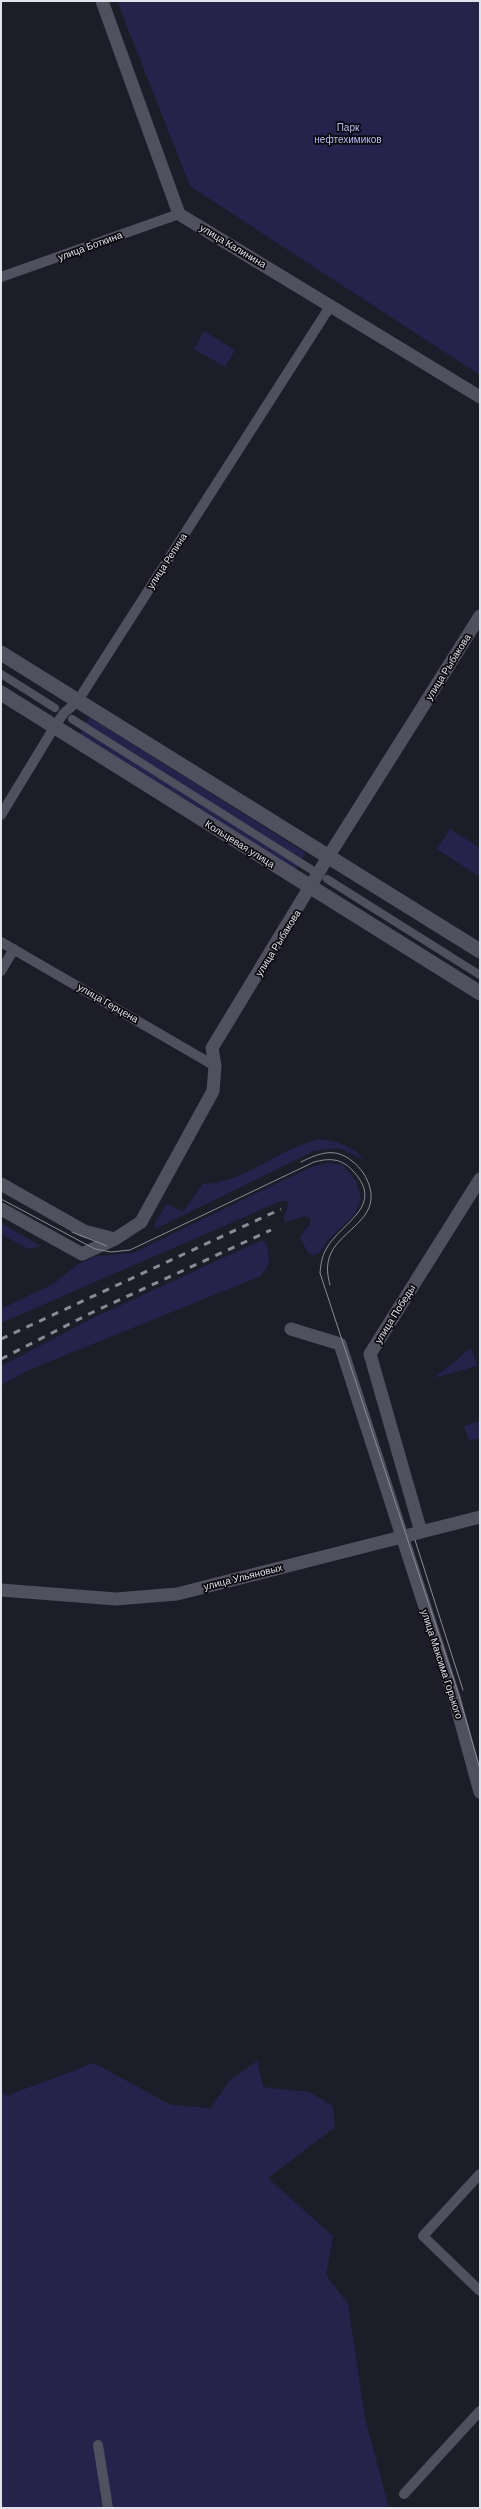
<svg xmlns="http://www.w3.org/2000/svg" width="481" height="2509" font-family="'DM Sans',sans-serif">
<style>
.green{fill:#25224b}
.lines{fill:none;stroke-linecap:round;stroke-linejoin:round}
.pedestrian{stroke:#50505f;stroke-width:8}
.minor{stroke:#50505f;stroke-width:10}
.tertiary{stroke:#50505f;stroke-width:13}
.secondary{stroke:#50505f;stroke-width:15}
.tram{stroke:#8a8b95;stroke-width:1}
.rail{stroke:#8a8b95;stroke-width:3;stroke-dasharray:7 7;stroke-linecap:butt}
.labels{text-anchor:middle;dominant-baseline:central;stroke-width:3.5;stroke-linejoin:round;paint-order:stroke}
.park-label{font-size:10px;fill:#bfbffd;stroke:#08080d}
.street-label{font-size:10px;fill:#e1e2ea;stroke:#08080d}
</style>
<rect width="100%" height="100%" fill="#1d1d29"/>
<path class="green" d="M117 1H480V375L190 186Z
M204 331 235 350 225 367 194 349Z
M90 717 306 853 302 859 86 723Z
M83 729 299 865 295 871 80 735Z
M450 829 480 848V877L437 849Z
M320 1139C336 1141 354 1146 364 1160L339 1148 314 1151 155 1229V1222L167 1204 183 1212 203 1184C245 1183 279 1148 320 1139Z
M328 1163 343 1165 356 1181 361 1199 354 1215 328 1240 319 1253 314 1255 308 1253 300 1237 310 1224V1218L305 1216 285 1222 284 1217 289 1202 281 1201 1 1323V1309L55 1283 78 1264 96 1256 133 1253 311 1167Z
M1 1223 41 1246 28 1249 1 1234Z
M262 1240 267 1245 269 1264 261 1276 31 1369 1 1385V1366L93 1318Z
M471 1348 477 1366 434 1378Z
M480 1421V1438L469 1441 464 1426Z
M257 2061 263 2087 309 2092 333 2106 335 2127 268 2178 333 2236 326 2275 348 2304 365 2418 389 2508H1V2091L6 2096 94 2063 171 2105 211 2108 229 2081Z"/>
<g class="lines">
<path class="pedestrian" d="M1 674 55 708
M72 719 312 870
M327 879 480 975"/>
<path class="minor" d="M1 277 179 214
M1 815 55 726 64 713 77 702 331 305
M1 942 215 1066
M1 971 14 949
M480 2174 423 2236 480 2291
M98 2445 108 2508
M404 2494 480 2411"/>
<path class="tertiary" d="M102 1 179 214 480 397
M1 1184 84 1231 115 1239
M1 1209 82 1254 115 1239 141 1222 213 1091 215 1066 212 1048 328 857 480 616
M291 1329 340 1344 454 1697 480 1792
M421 1532 370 1354 480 1179
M1 1590 116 1599 177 1594 480 1517"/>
<path class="secondary" d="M1 653 480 951
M1 693 480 993"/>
<path class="tram" d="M301 1162C319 1153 335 1147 352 1161 361 1168 367 1177 370 1188 378 1219 342 1230 331 1253 326 1264 327 1274 330 1285
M1 1199 95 1249 111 1252 130 1250 314 1162C330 1158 341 1158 353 1171 385 1205 344 1221 328 1246 322 1255 321 1263 320 1273L459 1696 480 1769
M72 1232 107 1246
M415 1540 463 1690"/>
<path class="rail" d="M1 1339 281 1209
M1 1359 91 1313 271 1230"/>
</g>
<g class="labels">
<g class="park-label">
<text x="348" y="127">Парк<tspan x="348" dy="12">нефтехимиков</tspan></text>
</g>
<g class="street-label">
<text transform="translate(90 246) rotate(-20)">улица Боткина</text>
<text transform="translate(233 246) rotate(31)">улица Калинина</text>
<text transform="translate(167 561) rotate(-57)">улица Репина</text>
<text transform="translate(448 667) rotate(-58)">улица Рыбакова</text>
<text transform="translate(240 844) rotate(32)">Кольцевая улица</text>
<text transform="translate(278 943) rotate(-58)">улица Рыбакова</text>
<text transform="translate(108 1003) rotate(30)">улица Герцена</text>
<text transform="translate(395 1314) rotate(-58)">улица Победы</text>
<text transform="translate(243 1577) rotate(-14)">улица Ульяновых</text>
<text transform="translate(442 1664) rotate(72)">улица Максима Горького</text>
</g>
</g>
<rect width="481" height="2509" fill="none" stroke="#e1e2ea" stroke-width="4"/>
</svg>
